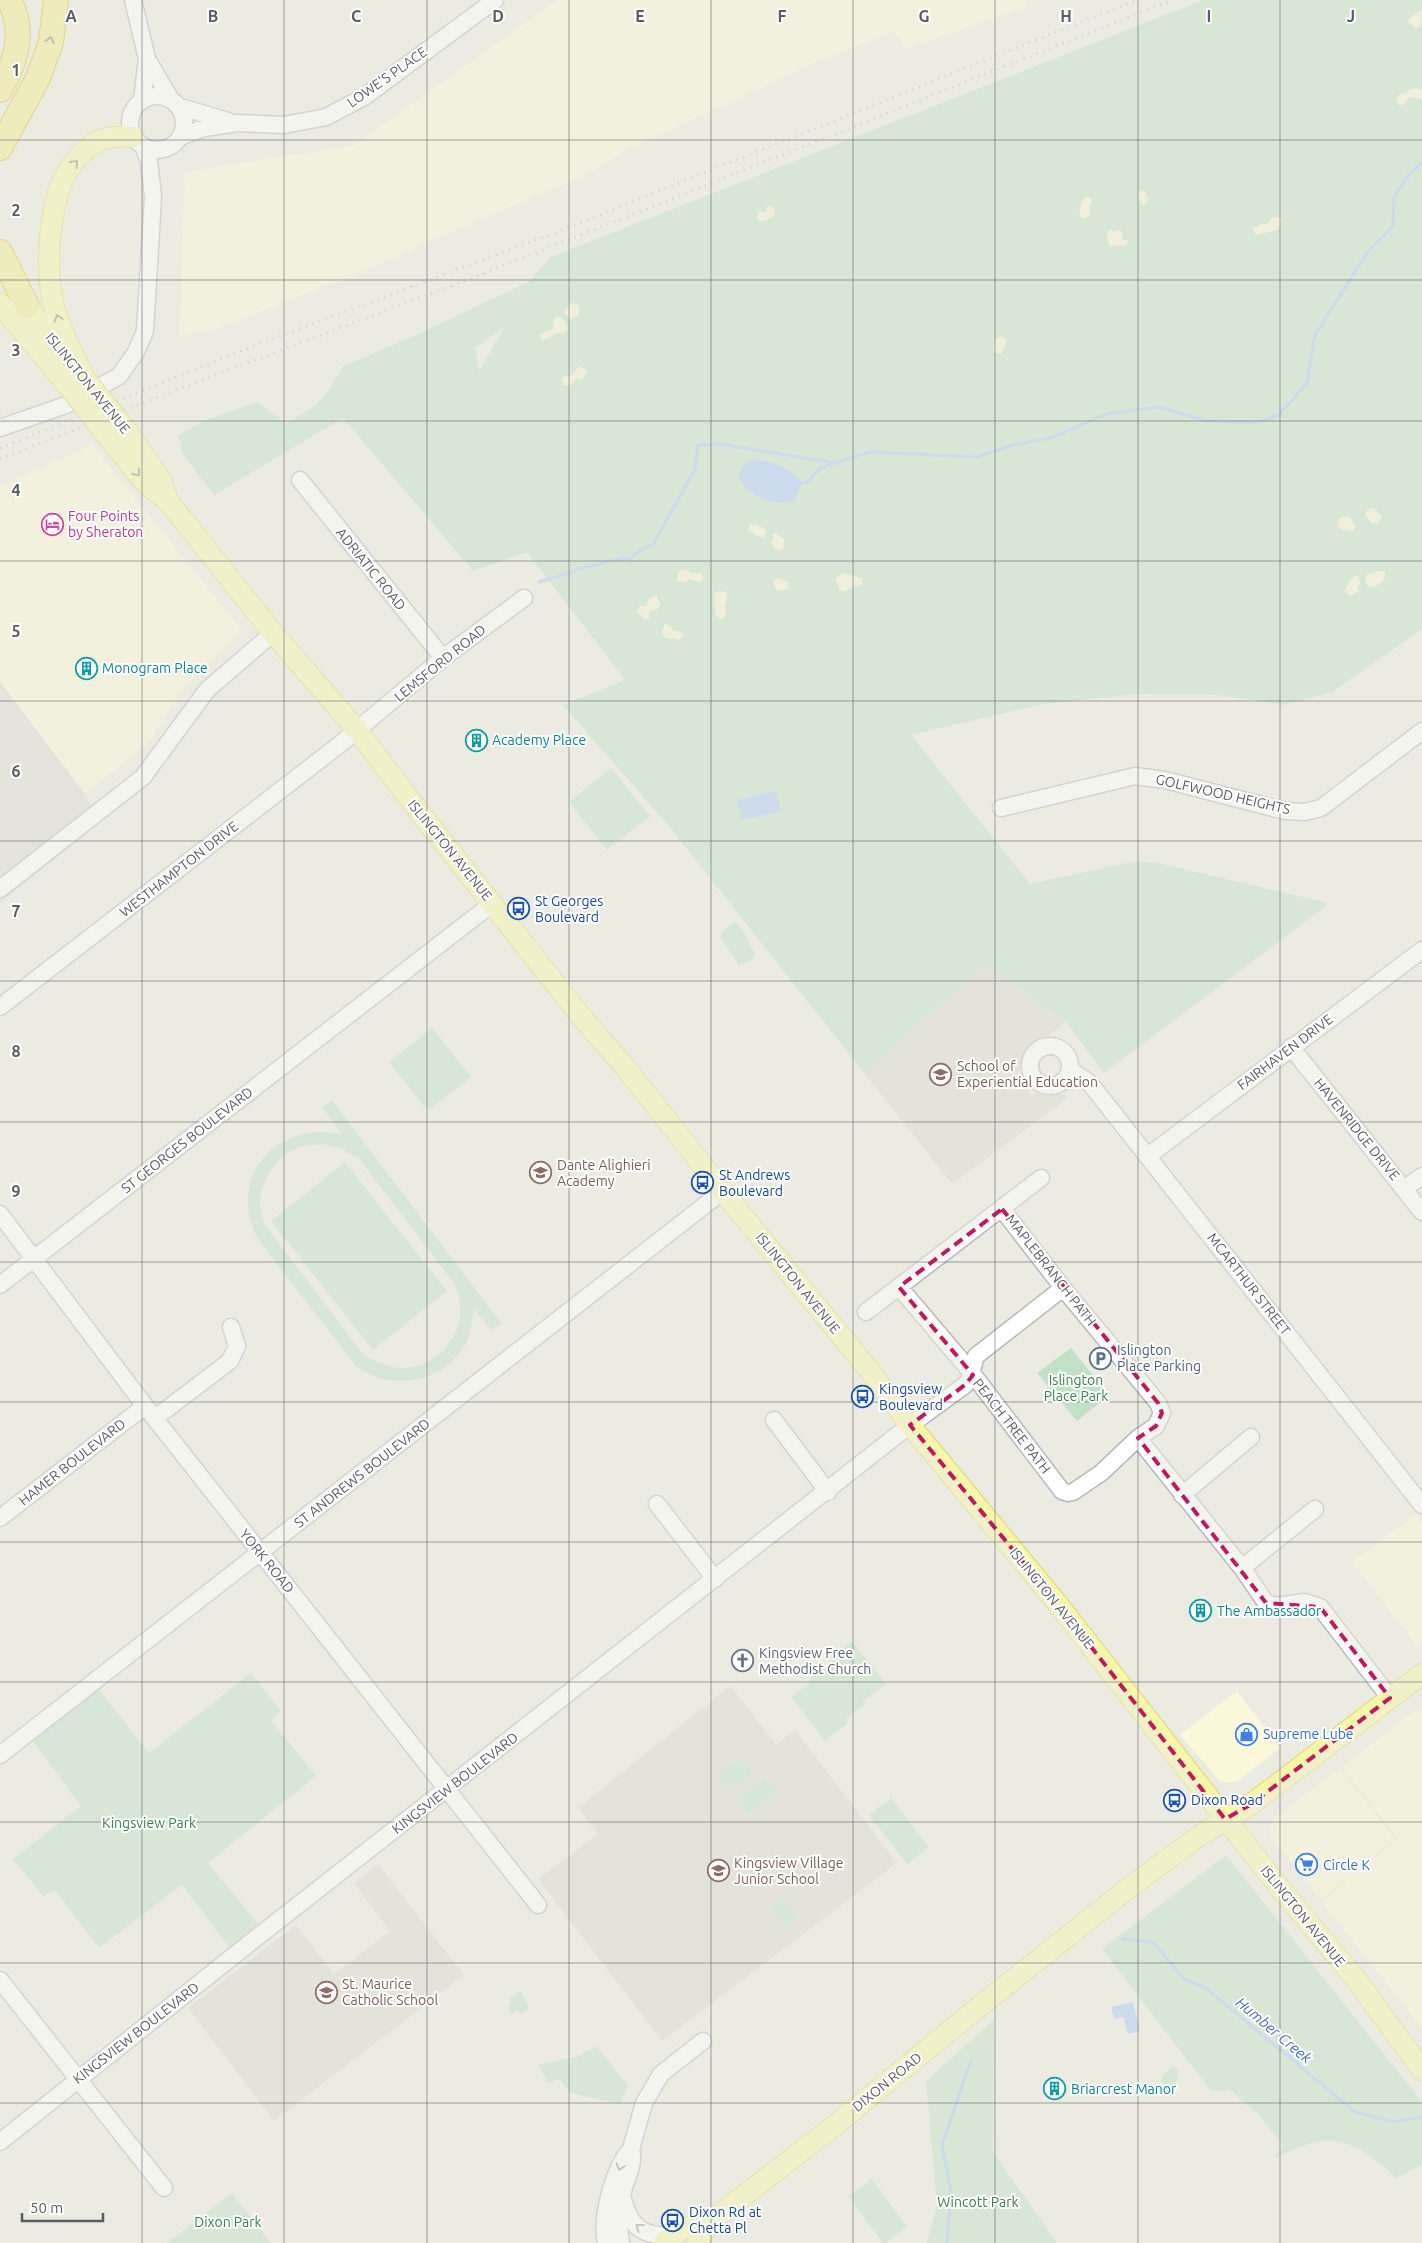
<svg xmlns="http://www.w3.org/2000/svg" width="1422" height="2243" font-family="Ubuntu,sans-serif">
<style>
.commercial{fill:#faf8d8}
.industrial{fill:#dddcd6}
.education{fill:#dbdad0}
.green{fill:#c0e1c5;fill-rule:evenodd}
.sand{fill:#f6f4d2}
.water{fill:#a6c7f7}
.lines{fill:none;stroke-linecap:round;stroke-linejoin:round}
.stream{stroke:#a6c7f7;stroke-width:3}
.minor-casing{stroke:#b7b8bd;stroke-width:19}
.major-casing{stroke:#e4d562;stroke-width:22}
.highway-casing{stroke:#dabc13;stroke-width:26}
.minor{stroke:#fff;stroke-width:16}
.major{stroke:#f7f7ab;stroke-width:20}
.highway{stroke:#f3ea91;stroke-width:24}
.rail{stroke:#b2b3b3;stroke-width:3;stroke-dasharray:1 6;stroke-linecap:butt}
.major-bridge-casing{stroke:#e4d562;stroke-width:22;stroke-linecap:butt}
.major-bridge{stroke:#f7f7ab;stroke-width:20}
.oneway{stroke:#908e72}
.oneway2{stroke:#91927b}
.oneway3{stroke:#9c9da0}
.marked{fill:none;stroke:#c2185b;stroke-width:4;stroke-dasharray:10 6;stroke-linejoin:round}
.grid{fill:none;stroke:#5a5c61;stroke-width:1;stroke-opacity:0.55}
.labels{text-anchor:middle;dominant-baseline:central;stroke-width:4;stroke-linejoin:round;paint-order:stroke}
.street-label{font-size:14px;fill:#5a5c61;stroke:#fff}
.hotel-label{font-size:14px;fill:#b23c85;stroke:#fff;text-anchor:start}
.culture-label{font-size:14px;fill:#0d838f;stroke:#fff;text-anchor:start}
.transit-label{font-size:14px;fill:#164399;stroke:#fff;text-anchor:start}
.education-label{font-size:14px;fill:#785e54;stroke:#fff;text-anchor:start}
.service-label{font-size:14px;fill:#4e5e75;stroke:#fff;text-anchor:start}
.park-label{font-size:14px;fill:#3b7f49;stroke:#fff}
.worship-label{font-size:14px;fill:#5b616d;stroke:#fff;text-anchor:start}
.shop-label{font-size:14px;fill:#366cbe;stroke:#fff;text-anchor:start}
.water-label{font-size:15px;font-style:italic;fill:#4b6fb8;stroke:#fff}
.grid-label{font-size:16px;text-anchor:middle;font-weight:bold;fill:#5a5c61;stroke:#fff;stroke-width:4;stroke-linejoin:round;paint-order:stroke}
</style>
<rect width="100%" height="100%" fill="#ebebe2"/>
<path class="commercial" d="M557 0H1025L1028 6 907 49 894 31 812 64 619 154 609 162 584 176 425 243 409 252 225 326 179 337 185 172 353 146Z
M92 445 242 630 185 686 148 743 85 794 0 682V486Z
M1415 1514 1422 1523V1641L1417 1646 1352 1562Z
M1237 1691 1280 1748 1236 1782H1221L1180 1735Z
M1422 1705V2028L1321 1901 1398 1839 1342 1767Z
M1340 1768 1395 1839 1320 1900 1271 1837V1820Z"/>
<path class="industrial" d="M0 682 85 794 101 822 0 903Z"/>
<path class="education" d="M985 964 1066 1022 1023 1058 1018 1075 1030 1094 1060 1093 1068 1098 952 1184 865 1074Z
M730 1686 776 1744 795 1730 897 1863 662 2041 538 1879 598 1834 578 1808Z
M378 1864 464 1975 274 2121 188 2008 296 1925 334 1974 390 1931 354 1883Z"/>
<path class="green" d="M1203 0H1422V629L1332 692 1283 705 1217 695 1136 694 1043 704 911 735 1030 884 1136 861 1158 863 1324 902 1327 905 1104 1073 1066 1022 985 964 865 1074 668 825 563 705 625 680 527 552 473 571 343 418 214 495 183 455 178 435 206 420 257 402 286 424 316 405 331 387 342 367 416 335 528 282 551 257ZM505 326 480 370 479 369 475 348Z
M611 768 650 816 607 850 569 802Z
M735 921 743 931 755 954C754 960 745 965 739 965L720 937 722 932Z
M432 1028 471 1077 428 1111 389 1062Z
M332 1100 501 1323 491 1330 474 1309C472 1320 471 1333 466 1343 448 1375 411 1389 376 1377 369 1374 362 1370 356 1366L260 1242C234 1199 251 1149 300 1135 315 1130 328 1133 342 1134L322 1107ZM323 1144 342 1149 359 1159 454 1283C456 1289 459 1295 460 1302 465 1336 435 1370 400 1368 386 1367 376 1361 364 1355L265 1225C263 1219 261 1212 260 1206 259 1180 278 1153 303 1146 309 1145 316 1145 323 1144Z
M345 1162 447 1291 373 1350 271 1221Z
M1071 1348 1109 1395 1077 1421 1037 1373Z
M852 1641 886 1684 863 1701 865 1705 846 1719 848 1723 825 1741 791 1697 812 1681 810 1678 833 1660 831 1657Z
M251 1673 281 1711 271 1720 316 1776 208 1863 258 1924 229 1947 182 1885 99 1948 55 1890 43 1896 13 1859 81 1806 32 1740 97 1687 149 1753Z
M739 1761 749 1763 752 1773 748 1780 734 1788 730 1785 723 1786 719 1777C722 1769 731 1762 739 1761Z
M765 1777 777 1793 747 1815 735 1799Z
M891 1798 929 1847 907 1864 869 1815Z
M1226 1855 1422 2102V2165L1396 2178C1377 2160 1350 2137 1322 2141 1308 2142 1287 2153 1274 2158L1283 2145 1259 2115 1230 2090 1211 2091 1102 1949Z
M782 1896 798 1917 784 1927 769 1906Z
M521 1991 529 2008 521 2014 518 2010 512 2015 508 2009 511 2002 509 1999Z
M994 2020 993 2152 1057 2243H927L937 2205 926 2081Z
M596 2046 628 2085 620 2104 571 2093 559 2079 548 2083 538 2064 577 2057Z
M1173 2066 1177 2068 1179 2076 1171 2089 1165 2091 1162 2084V2076Z
M872 2179 907 2227 885 2243H883L848 2196Z
M232 2193 271 2243H167Z"/>
<path class="sand" d="M1419 11 1422 12 1421 27 1416 28 1407 21Z
M1414 88 1422 90V99L1410 97 1403 105H1399L1396 99 1399 95Z
M1141 190 1146 192 1147 198 1149 199 1144 205 1141 204 1138 195Z
M1086 197 1091 198 1092 204 1089 206 1090 215 1084 219 1079 216 1082 201Z
M770 206 775 210 774 216 764 221H759V219L756 218 759 215 758 213 760 211 764 213 767 211 766 208Z
M1273 217 1281 218 1282 221 1278 230 1256 235 1253 230V227H1258L1260 224H1267Z
M1112 229 1113 232 1120 230 1123 234 1121 240H1128L1126 245 1112 246 1108 244 1107 232Z
M572 303 577 304 580 309 578 315 570 319 564 312Z
M557 316 565 321 568 329 564 333H558L541 341 540 334 553 329 554 320Z
M1002 336 1007 340 1002 353H996L993 350 996 339Z
M578 367 584 368 587 373 580 381 578 378 571 385H564L561 380 563 377 572 375Z
M1374 508 1382 517 1377 524 1371 523 1365 514 1368 509Z
M1347 516 1353 520 1352 521 1356 526 1354 530 1350 532 1339 528 1338 520 1341 517Z
M755 524 767 530 764 538 756 535 751 531H748L750 525Z
M775 533 784 539V547L780 551 775 549 771 542 773 540V534Z
M686 569 691 573H701L703 577 701 583 689 579 686 582 677 581 678 572Z
M1379 571H1385C1386 582 1381 584 1370 588L1365 582 1367 574Z
M843 573 861 578 863 584 857 587 856 585 845 591 838 590 839 586 836 582V578Z
M1355 576H1358L1360 584 1357 587 1359 591 1350 596 1345 591 1349 581Z
M777 578 789 582 788 589 780 591 776 590 773 581Z
M719 591 726 592C729 600 724 601 725 610L726 609 725 617 721 619 715 615C716 607 713 600 715 593Z
M656 595 660 603 659 608 649 612V619L646 620 636 611 640 606H646L649 599Z
M665 623 674 630 683 633 684 635 679 640 673 638 671 639 664 637 662 632Z"/>
<path class="water" d="M753 459C769 461 792 468 802 483L794 501C787 502 781 503 774 502 753 498 721 476 753 459Z
M776 791 781 811 742 820 737 800Z
M1133 2002 1140 2031 1128 2034 1123 2017 1114 2019 1111 2007Z"/>
<g class="lines">
<path class="stream" d="M802 483 809 481 820 468 869 452 976 457 1013 445 1054 437 1106 414 1159 407 1206 421 1259 422 1279 415 1307 383 1315 335 1367 253 1393 226 1394 197 1408 176 1422 162
M575 570 622 558 631 560 633 555 654 543 695 469 698 445 718 444 837 463
M539 582 572 572
M1122 1939 1153 1942 1184 1979 1206 1988 1355 2112 1393 2122 1422 2117
M947 2243 951 2191 942 2145 971 2060"/>
<defs>
<path id="minor" d="M133 0 147 59 170 98
M130 123a27 27 0 1 1 54 0a27 27 0 1 1-54 0Z
M142 100 147 59
M181 107 228 121
M182 136 204 128 237 123 284 125 326 117 364 97 495 0
M0 428 66 405 85 395 119 376 136 352 145 331 153 197 149 161 143 146
M300 480 443 658
M1001 808 1135 776 1165 780 1285 811 1305 812 1321 808 1422 731
M0 889 143 777 207 690 273 633
M0 1007 339 745 443 658 524 598
M1030 1066a20 20 0 1 1 40 0a20 20 0 1 1-40 0Z
M1291 1047 1422 1212
M1070 1070 1087 1081 1092 1086 1422 1505
M1148 1156 1422 950
M1404 1189 1422 1176
M1002 1209 1063 1288 1158 1403 1162 1413 1156 1426 1138 1438 1242 1568 1266 1603 1278 1606 1304 1602 1320 1607 1390 1698
M0 1214 145 1406 538 1905
M0 1285 493 903
M899 1287 972 1373 1062 1491 1068 1493 1073 1492 1101 1473 1138 1438
M866 1312 1041 1178
M155 1418 230 1361 237 1346 231 1327
M774 1420 828 1492
M1182 1495 1251 1437
M657 1504 715 1579
M0 1518 145 1406
M1242 1568 1315 1509
M0 1755 723 1191
M0 1980 164 2188
M0 2142 251 1942 910 1425 965 1385 969 1380 976 1356 1063 1288
M631 2149 644 2103 661 2074 703 2041
M623 2199C631 2229 643 2236 673 2236
M606 2243C600 2218 614 2167 631 2149 635 2164 627 2176 623 2191 619 2208 618 2226 621 2243"/>
<path id="major" d="M18 294 65 354
M0 304 69 387
M85 379C73 355 61 331 54 306 45 272 49 226 58 193 63 173 79 153 96 142 107 136 121 136 133 137
M127 431 160 479 168 501
M110 440 147 485 168 501 273 633 357 730 417 809 584 1020 625 1067 734 1205 873 1375 910 1425 1057 1603 1279 1887 1358 1982 1422 2070
M663 2243 682 2229 711 2221
M697 2243 711 2221 834 2126 970 2014 1126 1890 1199 1836 1250 1805 1422 1674"/>
<path id="highway" d="M0 90C16 61 26 31 9 0
M0 148 38 78 51 42 56 0
M0 252 27 306"/>
</defs>
<use href="#minor" class="minor-casing"/>
<use href="#major" class="major-casing"/>
<use href="#highway" class="highway-casing"/>
<use href="#minor" class="minor"/>
<use href="#major" class="major"/>
<use href="#highway" class="highway"/>
<path class="rail" d="M0 448 233 354 549 235 1136 0
M0 459 176 390 490 271 1172 0"/>
<defs>
<path id="major-bridge" d="M85 379 127 431
M69 387 110 440"/>
</defs>
<use href="#major-bridge" class="major-bridge-casing"/>
<use href="#major-bridge" class="major-bridge"/>
</g>
<defs><path id="oneway-chevron" d="M-2-3.5L2.5 0L-2 3.5" fill="none" stroke-width="1.6" stroke-linecap="round" stroke-linejoin="round" transform="scale(1.25)"/></defs>
<use class="oneway" href="#oneway-chevron" transform="translate(50 40) rotate(-78)"/>
<g class="oneway2">
<use href="#oneway-chevron" transform="translate(75 163) rotate(-49)"/>
<use href="#oneway-chevron" transform="translate(58 318) rotate(-108)"/>
<use href="#oneway-chevron" transform="translate(137 473) rotate(51)"/>
</g>
<g class="oneway3">
<use href="#oneway-chevron" transform="translate(620 2167) rotate(108)"/>
<use href="#oneway-chevron" transform="translate(639 2227) rotate(-142)"/>
</g>
<path d="M0 0H1422V2243H0ZM1002 1209 1158 1403 1162 1413 1156 1426 1138 1438 1266 1603 1320 1607 1390 1698 1250 1805 1225 1819 1057 1603 910 1425 965 1385 973 1375 899 1287Z" fill="#ebebe2" fill-opacity=".55" fill-rule="evenodd"/>
<path class="marked" d="M1002 1209 1158 1403 1162 1413 1156 1426 1138 1438 1266 1603 1320 1607 1390 1698 1250 1805 1225 1819 1057 1603 910 1425 965 1385 973 1375 899 1287Z"/>
<path class="grid" d="M142 0V2243M284 0V2243M427 0V2243M569 0V2243M711 0V2243M853 0V2243M995 0V2243M1138 0V2243M1280 0V2243M0 140H1422M0 280H1422M0 421H1422M0 561H1422M0 701H1422M0 841H1422M0 981H1422M0 1122H1422M0 1262H1422M0 1402H1422M0 1542H1422M0 1682H1422M0 1822H1422M0 1963H1422M0 2103H1422"/>
<defs>
<symbol id="hotel-ring" viewBox="-11 -11 22 22"><circle r="9.5" fill="#fff" stroke="#d1479c" stroke-width="1.5"/><path d="M-6-4.5h1.5V1H6V5H4.5V3h-9V5H-6ZM-4 0a1.8 1.8 0 1 1 3.6 0ZM.5 0V-2.5h3Q6-2.5 6 0Z" fill="#d1479c"/></symbol>
<symbol id="building-ring" viewBox="-11 -11 22 22"><circle r="9.5" fill="#fff" stroke="#0f9aa8" stroke-width="1.5"/><path d="M-4-6H4V6H1V3H-1V6H-4ZM-2.5-4.3h1.7v1.8h-1.7ZM.8-4.3h1.7v1.8H.8ZM-2.5-1h1.7V.8h-1.7ZM.8-1h1.7V.8H.8Z" fill="#0f9aa8"/></symbol>
<symbol id="bus-ring" viewBox="-11 -11 22 22"><circle r="9.5" fill="#fff" stroke="#1a4fb4" stroke-width="1.5"/><path d="M-5-6H5V4H4V6H2V4H-2V6H-4V4H-5ZM-3.5-4V0h7V-4ZM-3.5 1.2v1.5H-2V1.2ZM2 1.2v1.5H3.5V1.2Z" fill="#1a4fb4"/></symbol>
<symbol id="school-ring" viewBox="-11 -11 22 22"><circle r="9.5" fill="#fff" stroke="#8d6e63" stroke-width="1.5"/><path d="M0-5L7-2L0 1L-7-2ZM-4 1L0 2.5L4 1V4Q0 6-4 4Z" fill="#8d6e63"/></symbol>
<symbol id="parking-ring" viewBox="-11 -11 22 22"><circle r="9.5" fill="#fff" stroke="#5c6f8a" stroke-width="1.5"/><path d="M-3.5-5.5H1a3.5 3.5 0 0 1 0 7H-1V5.5H-3.5ZM-1-3.4V-.6H.8a1.4 1.4 0 0 0 0-2.8Z" fill="#5c6f8a"/></symbol>
<symbol id="church-ring" viewBox="-11 -11 22 22"><circle r="9.5" fill="#fff" stroke="#6b7280" stroke-width="1.5"/><path d="M-1.2-6h2.4v3.5h3.3v2.4h-3.3V6h-2.4V-.1h-3.3v-2.4h3.3Z" fill="#6b7280"/></symbol>
<symbol id="shop-ring" viewBox="-11 -11 22 22"><circle r="9.5" fill="#fff" stroke="#3f7fe0" stroke-width="1.5"/><path d="M-5-2.5h2.3a2.7 3.5 0 0 1 5.4 0H5L5.5 6h-11ZM-1.5-2.5h3a1.5 2.3 0 0 0-3 0Z" fill="#3f7fe0"/></symbol>
<symbol id="supermarket-ring" viewBox="-11 -11 22 22"><circle r="9.5" fill="#fff" stroke="#3f7fe0" stroke-width="1.5"/><path d="M-6-5.5h2.5l.6 2H6L4.5 2H-2.5L-4.4-4H-6ZM-1.5 3.2a1.3 1.3 0 1 0 .1 0ZM3 3.2a1.3 1.3 0 1 0 .1 0Z" fill="#3f7fe0"/></symbol>
</defs>
<g fill-rule="evenodd">
<use href="#hotel-ring" x="40" y="512" width="25" height="25"/>
<use href="#building-ring" x="74" y="656" width="25" height="25"/>
<use href="#building-ring" x="464" y="728" width="25" height="25"/>
<use href="#bus-ring" x="506" y="896" width="25" height="25"/>
<use href="#school-ring" x="928" y="1062" width="25" height="25"/>
<use href="#school-ring" x="528" y="1160" width="25" height="25"/>
<use href="#bus-ring" x="690" y="1170" width="25" height="25"/>
<use href="#parking-ring" x="1088" y="1346" width="25" height="25"/>
<use href="#bus-ring" x="850" y="1384" width="25" height="25"/>
<use href="#building-ring" x="1188" y="1598" width="25" height="25"/>
<use href="#church-ring" x="730" y="1648" width="25" height="25"/>
<use href="#shop-ring" x="1234" y="1722" width="25" height="25"/>
<use href="#bus-ring" x="1162" y="1788" width="25" height="25"/>
<use href="#supermarket-ring" x="1294" y="1852" width="25" height="25"/>
<use href="#school-ring" x="706" y="1858" width="25" height="25"/>
<use href="#school-ring" x="314" y="1980" width="25" height="25"/>
<use href="#building-ring" x="1042" y="2076" width="25" height="25"/>
<use href="#bus-ring" x="660" y="2208" width="25" height="25"/>
</g>
<g class="labels">
<g class="street-label">
<text transform="translate(387 77) rotate(-35)">LOWE'S PLACE</text>
<text transform="translate(88 383) rotate(51)">ISLINGTON AVENUE</text>
<text transform="translate(371 569) rotate(51)">ADRIATIC ROAD</text>
<text transform="translate(440 663) rotate(-39)">LEMSFORD ROAD</text>
<text transform="translate(1223 794) rotate(13)">GOLFWOOD HEIGHTS</text>
<text transform="translate(450 850) rotate(51)">ISLINGTON AVENUE</text>
<text transform="translate(179 869) rotate(-38)">WESTHAMPTON DRIVE</text>
<text transform="translate(1285 1052) rotate(-37)">FAIRHAVEN DRIVE</text>
<text transform="translate(1357 1129) rotate(51)">HAVENRIDGE DRIVE</text>
<text transform="translate(187 1140) rotate(-38)">ST GEORGES BOULEVARD</text>
<text transform="translate(1051 1270) rotate(52)">MAPLEBRANCH PATH</text>
<text transform="translate(798 1283) rotate(51)">ISLINGTON AVENUE</text>
<text transform="translate(1249 1284) rotate(52)">MCARTHUR STREET</text>
<text transform="translate(1012 1426) rotate(52)">PEACH TREE PATH</text>
<text transform="translate(72 1462) rotate(-38)">HAMER BOULEVARD</text>
<text transform="translate(362 1473) rotate(-38)">ST ANDREWS BOULEVARD</text>
<text transform="translate(267 1561) rotate(51)">YORK ROAD</text>
<text transform="translate(1052 1598) rotate(51)">ISLINGTON AVENUE</text>
<text transform="translate(455 1783) rotate(-38)">KINGSVIEW BOULEVARD</text>
<text transform="translate(1303 1916) rotate(51)">ISLINGTON AVENUE</text>
<text transform="translate(136 2033) rotate(-38)">KINGSVIEW BOULEVARD</text>
<text transform="translate(887 2082) rotate(-39)">DIXON ROAD</text>
</g>
<g class="hotel-label">
<text x="68" y="516">Four Points<tspan x="68" dy="16">by Sheraton</tspan></text>
</g>
<g class="culture-label">
<text x="102" y="668">Monogram Place</text>
<text x="492" y="740">Academy Place</text>
<text x="1217" y="1611">The Ambassador</text>
<text x="1071" y="2089">Briarcrest Manor</text>
</g>
<g class="transit-label">
<text x="535" y="901">St Georges<tspan x="535" dy="16">Boulevard</tspan></text>
<text x="719" y="1175">St Andrews<tspan x="719" dy="16">Boulevard</tspan></text>
<text x="879" y="1389">Kingsview<tspan x="879" dy="16">Boulevard</tspan></text>
<text x="1191" y="1800">Dixon Road</text>
<text x="689" y="2212">Dixon Rd at<tspan x="689" dy="16">Chetta Pl</tspan></text>
</g>
<g class="education-label">
<text x="957" y="1066">School of<tspan x="957" dy="16">Experiential Education</tspan></text>
<text x="557" y="1165">Dante Alighieri<tspan x="557" dy="16">Academy</tspan></text>
<text x="734" y="1863">Kingsview Village<tspan x="734" dy="16">Junior School</tspan></text>
<text x="342" y="1984">St. Maurice<tspan x="342" dy="16">Catholic School</tspan></text>
</g>
<g class="service-label">
<text x="1117" y="1350">Islington<tspan x="1117" dy="16">Place Parking</tspan></text>
</g>
<g class="park-label">
<text x="1076" y="1380">Islington<tspan x="1076" dy="16">Place Park</tspan></text>
<text x="149" y="1823">Kingsview Park</text>
<text x="978" y="2202">Wincott Park</text>
<text x="228" y="2222">Dixon Park</text>
</g>
<g class="worship-label">
<text x="759" y="1653">Kingsview Free<tspan x="759" dy="16">Methodist Church</tspan></text>
</g>
<g class="shop-label">
<text x="1263" y="1734">Supreme Lube</text>
<text x="1323" y="1865">Circle K</text>
</g>
<g class="water-label">
<text transform="translate(1274 2030) rotate(40)">Humber Creek</text>
</g>
</g>
<g class="grid-label">
<text x="71" y="22">A</text>
<text x="213" y="22">B</text>
<text x="356" y="22">C</text>
<text x="498" y="22">D</text>
<text x="640" y="22">E</text>
<text x="782" y="22">F</text>
<text x="924" y="22">G</text>
<text x="1066" y="22">H</text>
<text x="1209" y="22">I</text>
<text x="1351" y="22">J</text>
<text x="16" y="76">1</text>
<text x="16" y="216">2</text>
<text x="16" y="356">3</text>
<text x="16" y="496">4</text>
<text x="16" y="637">5</text>
<text x="16" y="777">6</text>
<text x="16" y="917">7</text>
<text x="16" y="1057">8</text>
<text x="16" y="1197">9</text>
</g>
<path d="M22 2213v8h81v-8" fill="none" stroke="#5a5c61" stroke-width="2.5"/>
<text x="30" y="2213" font-size="15" fill="#5a5c61" stroke="#ffffff" stroke-width="4" paint-order="stroke">50 m</text>
</svg>
